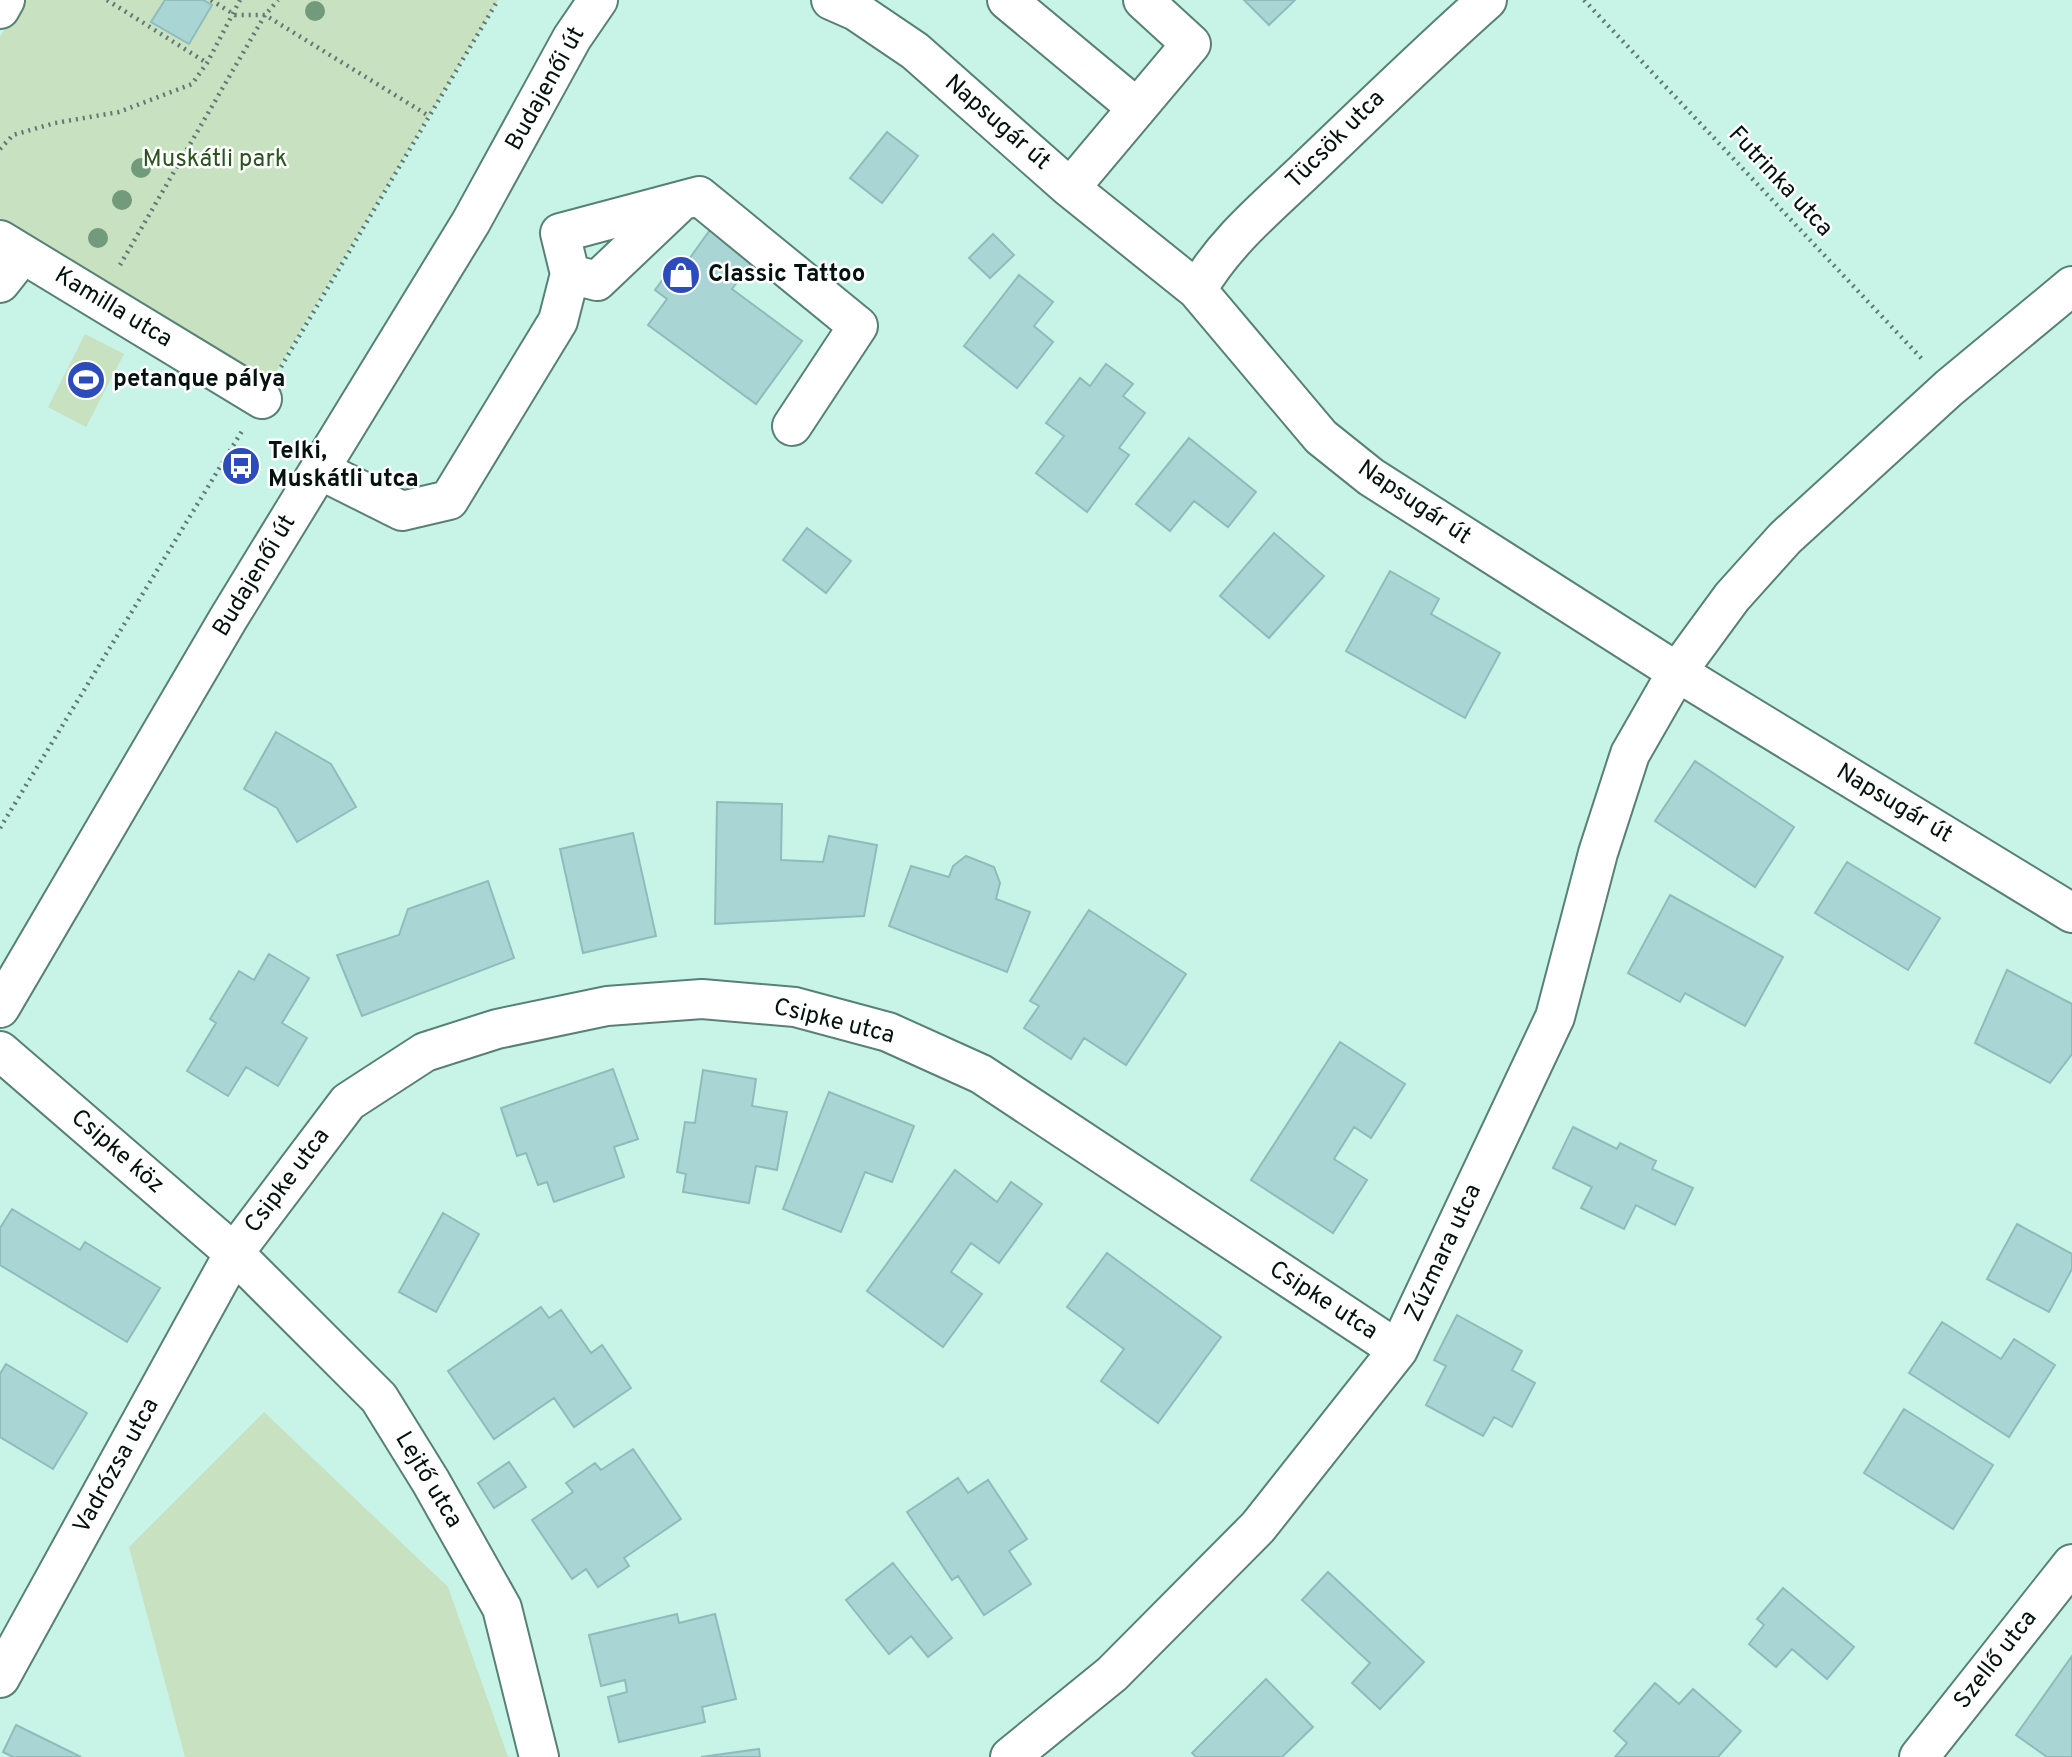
<svg xmlns="http://www.w3.org/2000/svg" width="2072" height="1757" font-family="Overpass,sans-serif">
<style>
.green{fill:#c7e1c1}
.building{fill:#a9d6d5;stroke:#8fbcbb;stroke-width:2}
.lines{fill:none;stroke-linecap:round;stroke-linejoin:round}
.minor-casing{stroke:#588075;stroke-width:42}
.major-casing{stroke:#588075;stroke-width:42}
.path{stroke:#5e7a73;stroke-width:4.5;stroke-dasharray:2 5;stroke-linecap:butt}
.minor{stroke:#fff;stroke-width:38}
.major{stroke:#fff;stroke-width:38}
.tree{fill:#719b7a}
.labels{text-anchor:middle;dominant-baseline:central;stroke-width:5;stroke-linejoin:round;paint-order:stroke}
.street-label{font-size:24px;fill:#03120e;stroke:#fff}
.park-label{font-size:24px;fill:#2a5320;stroke:#fff}
.poi-label{font-size:24px;font-weight:bold;fill:#03120e;stroke:#fff;text-anchor:start}
</style>
<rect width="100%" height="100%" fill="#c8f3e7"/>
<path class="green" d="M22 0H498L271 380 0 218V37Z
M85 334 124 354 86 427 48 407Z
M264 1412 448 1587 508 1757H185L129 1547Z"/>
<path class="building" d="M165 0H203L212 5 189 44 151 22Z
M1244 0H1295L1269 25Z
M887 132 918 156 882 203 850 178Z
M715 223 758 254 732 289 802 341 756 404 648 325 667 299 655 290 679 257 687 262Z
M993 234 1014 255 990 278 969 258Z
M1019 275 1053 302 1034 326 1053 342 1017 388 964 346Z
M1106 364 1133 384 1123 396 1145 413 1119 448 1129 455 1087 512 1036 473 1064 436 1046 423 1080 378 1090 386Z
M1189 438 1256 492 1228 527 1194 501 1170 531 1136 504Z
M807 528 851 561 826 593 783 560Z
M1274 533 1324 576 1269 638 1220 596Z
M1390 571 1439 599 1431 614 1500 653 1465 718 1346 651Z
M276 732 331 764 356 807 297 842 277 808 244 789Z
M1695 761 1794 827 1755 887 1655 821Z
M717 802 782 804 781 860 823 862 829 836 877 845 864 916 715 924Z
M633 833 656 936 583 953 560 849Z
M966 856 994 867 1000 883 996 899 1030 912 1007 972 889 926 911 866 949 877 953 866Z
M1847 862 1940 918 1908 970 1815 913Z
M488 881 514 958 362 1016 337 955 399 935 408 909Z
M1670 895 1783 957 1745 1026 1685 993 1680 1002 1628 973Z
M1089 910 1186 974 1126 1065 1084 1038 1071 1059 1024 1028 1039 1006 1030 1001Z
M269 954 309 978 282 1023 307 1038 278 1086 246 1067 228 1096 187 1071 216 1023 210 1019 239 971 254 980Z
M2007 970 2072 1004V1054L2050 1083 1975 1043Z
M1340 1042 1405 1084 1371 1138 1354 1127 1334 1159 1367 1180 1333 1233 1251 1180Z
M613 1069 638 1139 614 1147 624 1177 554 1202 547 1182 538 1185 526 1153 517 1156 501 1108Z
M703 1070 756 1079 752 1106 787 1112 777 1170 756 1166 749 1203 683 1192 686 1174 677 1172 685 1122 695 1123Z
M829 1092 914 1126 892 1182 865 1172 841 1232 783 1209Z
M1573 1127 1617 1149 1620 1143 1656 1161 1652 1169 1693 1188 1675 1225 1636 1205 1624 1229 1581 1208 1592 1187 1553 1168Z
M955 1170 997 1202 1011 1182 1042 1204 999 1263 971 1243 951 1272 982 1294 943 1347 867 1291Z
M12 1209 80 1250 85 1242 160 1288 127 1342 0 1265V1228Z
M443 1213 479 1234 436 1312 399 1292Z
M2017 1224 2072 1254V1269L2049 1312 1987 1279Z
M1107 1253 1221 1337 1158 1423 1101 1381 1124 1349 1067 1307Z
M541 1307 549 1318 561 1310 591 1353 602 1345 631 1388 574 1427 554 1398 494 1439 448 1371Z
M1457 1315 1522 1351 1512 1370 1535 1383 1512 1427 1494 1417 1483 1436 1426 1405 1446 1366 1434 1360Z
M1942 1322 2001 1359 2014 1339 2055 1365 2009 1437 1909 1373Z
M6 1364 87 1413 53 1469 0 1437V1374Z
M1904 1409 1993 1465 1953 1529 1864 1473Z
M633 1449 681 1519 624 1558 629 1566 598 1587 586 1569 572 1579 532 1520 573 1492 566 1483 595 1463 601 1470Z
M509 1462 526 1487 494 1508 478 1483Z
M958 1478 968 1493 988 1480 1027 1539 1009 1551 1031 1584 984 1615 958 1576 952 1580 907 1512Z
M893 1563 952 1638 928 1657 911 1636 889 1654 846 1600Z
M1328 1572 1424 1662 1380 1709 1352 1683 1370 1663 1302 1600Z
M1783 1588 1854 1647 1827 1679 1792 1649 1776 1667 1749 1644 1764 1625 1757 1619Z
M677 1614 679 1623 715 1614 736 1699 702 1707 705 1722 619 1742 608 1697 627 1692 625 1680 601 1686 589 1635Z
M2072 1656V1757H2047L2016 1735Z
M1266 1679 1313 1727 1282 1757H1196L1192 1753Z
M1655 1683 1679 1704 1693 1689 1741 1731 1718 1757H1615L1627 1743 1614 1731Z
M16 1725 81 1757H13L3 1752Z
M759 1749 760 1757H701Z"/>
<g class="lines">
<defs>
<path id="minor" d="M831 0 856 11 915 51 1070 188 1197 290 1321 437 1371 477 1677 672 2072 913
M1007 0 1137 108
M0 9 5 0
M1070 188 1191 44 1143 0
M0 240 262 399
M570 274 597 281 677 205
M0 283 23 254
M1197 290C1224 243 1265 209 1304 172 1365 114 1424 56 1487 0
M320 470 402 511 449 500 558 321 570 274 560 233 699 196 858 326 792 426
M0 1051 234 1253 379 1398 431 1482 502 1608 539 1757
M0 1678 234 1253 348 1102 425 1052 497 1029 607 1006 702 999 795 1007 888 1032 981 1074 1398 1350
M1010 1757 1112 1674 1258 1527 1398 1350 1555 1017 1598 853 1630 754 1677 672 1732 597 1785 538 1949 388 2072 286
M1919 1757 2072 1564"/>
<path id="major" d="M0 1008 228 619 471 222 572 38 598 0"/>
</defs>
<use href="#minor" class="minor-casing"/>
<use href="#major" class="major-casing"/>
<path class="path" d="M107 0 207 63
M211 0 235 15H265L278 0
M1584 0 1922 359
M0 149 13 135 55 123 119 112 192 84 207 63 240 0
M120 265 265 15 429 116
M281 367 498 0
M0 828 242 431"/>
<use href="#minor" class="minor"/>
<use href="#major" class="major"/>
</g>
<g class="tree">
<circle cx="315" cy="11" r="10"/>
<circle cx="141" cy="168" r="10"/>
<circle cx="122" cy="200" r="10"/>
<circle cx="98" cy="238" r="10"/>
</g>
<defs>
<symbol id="shop-disc" viewBox="-11 -11 22 22"><circle r="9.5" fill="#2d4cbc" stroke="#fff"/><path d="M-5-2.5h2.3a2.7 3.5 0 0 1 5.4 0H5L5.5 6h-11ZM-1.5-2.5h3a1.5 2.3 0 0 0-3 0Z" fill="#fff"/></symbol>
<symbol id="stadium-disc" viewBox="-11 -11 22 22"><circle r="9.5" fill="#2d4cbc" stroke="#fff"/><path d="M0-5a6.5 5 0 1 0 0 10a6.5 5 0 1 0 0-10ZM-3.5-1.8h7v3.6h-7Z" fill="#fff"/></symbol>
<symbol id="bus-disc" viewBox="-11 -11 22 22"><circle r="9.5" fill="#2d4cbc" stroke="#fff"/><path d="M-5-6H5V4H4V6H2V4H-2V6H-4V4H-5ZM-3.5-4V0h7V-4ZM-3.5 1.2v1.5H-2V1.2ZM2 1.2v1.5H3.5V1.2Z" fill="#fff"/></symbol>
</defs>
<g fill-rule="evenodd">
<use href="#shop-disc" x="659" y="253" width="44" height="44"/>
<use href="#stadium-disc" x="64" y="358" width="44" height="44"/>
<use href="#bus-disc" x="219" y="444" width="44" height="44"/>
</g>
<g class="labels">
<g class="street-label">
<text transform="translate(546 89) rotate(-61)">Budajenői út</text>
<text transform="translate(997 123) rotate(41)">Napsugár út</text>
<text transform="translate(1336 140) rotate(-45)">Tücsök utca</text>
<text transform="translate(1780 182) rotate(47)">Futrinka utca</text>
<text transform="translate(113 308) rotate(31)">Kamilla utca</text>
<text transform="translate(1414 503) rotate(34)">Napsugár út</text>
<text transform="translate(255 576) rotate(-59)">Budajenői út</text>
<text transform="translate(1894 804) rotate(31)">Napsugár út</text>
<text transform="translate(834 1022) rotate(14)">Csipke utca</text>
<text transform="translate(117 1152) rotate(41)">Csipke köz</text>
<text transform="translate(288 1181) rotate(-53)">Csipke utca</text>
<text transform="translate(1444 1253) rotate(-65)">Zúzmara utca</text>
<text transform="translate(1323 1301) rotate(33)">Csipke utca</text>
<text transform="translate(117 1466) rotate(-61)">Vadrózsa utca</text>
<text transform="translate(428 1480) rotate(59)">Lejtő utca</text>
<text transform="translate(1996 1660) rotate(-52)">Szellő utca</text>
</g>
<g class="park-label">
<text x="215" y="160">Muskátli park</text>
</g>
<g class="poi-label">
<text x="708" y="275">Classic Tattoo</text>
<text x="113" y="380">petanque pálya</text>
<text x="268" y="452">Telki,<tspan x="268" dy="28">Muskátli utca</tspan></text>
</g>
</g>
</svg>
